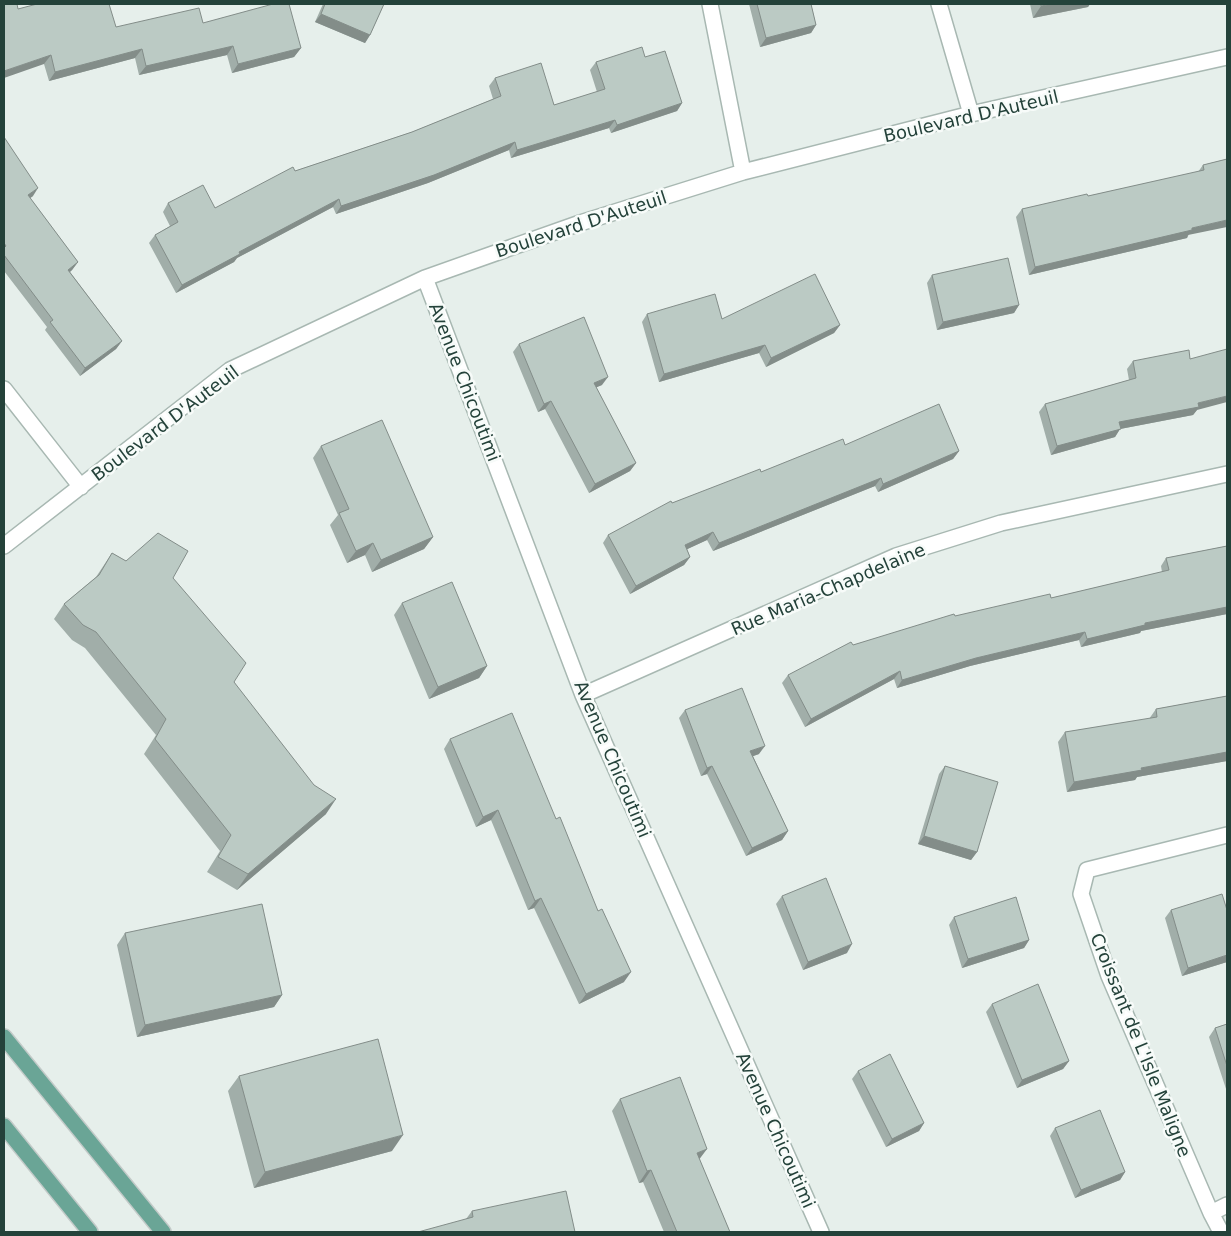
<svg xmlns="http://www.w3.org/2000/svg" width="1231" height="1236" font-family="'DejaVu Sans',sans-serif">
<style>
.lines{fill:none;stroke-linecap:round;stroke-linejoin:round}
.minor-casing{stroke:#a8b8b2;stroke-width:18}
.major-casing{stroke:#c2cac8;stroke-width:18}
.minor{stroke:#fff;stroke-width:15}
.major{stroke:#6aa596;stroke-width:15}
.wall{fill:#a1aea9}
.shaded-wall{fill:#838d89}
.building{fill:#bbcac4;stroke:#838d89}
.labels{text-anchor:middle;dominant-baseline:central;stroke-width:5;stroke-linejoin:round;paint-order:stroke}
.street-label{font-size:18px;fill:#24423a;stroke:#f7fbf9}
</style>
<rect width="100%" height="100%" fill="#e6efeb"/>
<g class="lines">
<defs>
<path id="minor" d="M710 4 743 172
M939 4 971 114
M425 278 583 695 821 1232
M4 389 81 487
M4 546 230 370 425 278 580 223 743 172 971 114 1227 57
M583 695 896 556 1001 523 1227 474
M1211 1213 1227 1205
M1221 1232 1211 1213 1109 976 1081 894 1087 870 1227 835"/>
<path id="major" d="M4 1037 163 1232
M4 1126 90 1232"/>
</defs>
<use href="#minor" class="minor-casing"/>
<use href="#major" class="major-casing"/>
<use href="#minor" class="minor"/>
<use href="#major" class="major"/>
</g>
<path class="wall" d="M323 4H384L370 35 365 43 315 22Z
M749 4H811L816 25 811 33 760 47Z
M1030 4H1090L1088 7 1033 18Z
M18 9 116 27 203 23 301 48 294 57 232 73 227 55 139 75 135 58 49 81 44 64Z
M645 57 682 103 677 111 611 133 609 128 511 158 509 150 428 183 336 214 333 207 237 258 234 262 176 293 149 243 155 235 170 226 163 212 168 203 215 208 295 171 412 132 493 99 489 86 495 78 554 105 597 92 590 70 596 62Z
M4 137 33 196 30 198 78 262 72 270 70 272 122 341 116 349 80 376 45 330 47 327 4 271Z
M1227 159 1187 238 1029 275 1016 217 1022 209 1088 196 1198 172 1203 165Z
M932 275 1019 305 1014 313 937 330 927 283Z
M647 314 722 319 840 325 834 333 766 367 759 353 659 382 642 322Z
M519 344 602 385 596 387 636 463 630 471 589 493 545 409 538 412 513 352Z
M1133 361 1197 410 1193 415 1120 429 1115 437 1051 455 1039 412 1045 404 1129 380 1127 369Z
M845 445 959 451 953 459 878 492 875 486 713 551 707 540 687 549 690 557 684 565 630 594 603 543 608 535 672 503 761 472Z
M321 446 433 537 424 549 372 572 365 555 347 563 330 525 338 515 313 458Z
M1227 546V614L1141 631 1140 633 1081 647 1079 640 970 666 897 688 894 679 805 727 782 683 788 675 853 645 955 616 1051 598 1162 572 1161 566 1166 558Z
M112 553 126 561 173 578 234 682 326 814 237 890 207 872 220 851 144 754 156 735 85 648 72 640 54 619 64 604 96 577Z
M402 603 487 666 479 678 429 699 394 615Z
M1227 696V761L1137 777 1135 780 1067 792 1058 742 1065 732 1149 719 1156 709Z
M685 710 759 754 753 756 788 831 782 840 746 856 707 774 701 776 679 718Z
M450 739 624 982 579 1004 534 908 528 910 491 820 476 827 444 749Z
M945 766 977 852 971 860 918 844 939 774Z
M782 896 847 953 803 970 776 904Z
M1171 910 1227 962 1182 976 1165 918Z
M954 917 1029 940 1024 948 962 968 949 925Z
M125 933 282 995 274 1007 137 1037 117 945Z
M992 1004 1069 1061 1063 1069 1017 1088 986 1012Z
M1227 1024V1092L1209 1037 1215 1028Z
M858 1071 924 1123 919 1131 886 1147 852 1079Z
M239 1076 392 1151 254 1188 228 1091Z
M620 1099 699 1159 730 1232H664L643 1182 639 1183 612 1111Z
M1055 1128 1125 1172 1120 1180 1075 1198 1050 1136Z
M472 1211 575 1232 466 1219Z"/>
<path class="shaded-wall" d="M1053 4H1090L1088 7 1033 18 1041 6Z
M321 14 370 35 365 43 315 22Z
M816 25 811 33 760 47 766 38Z
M233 46 227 55 139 75 146 66Z
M301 48 294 57 232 73 238 64Z
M142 49 135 58 49 81 55 72Z
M51 55 44 64 4 78V71Z
M682 103 677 111 611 133 617 125Z
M615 120 609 128 511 158 517 150Z
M515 142 509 150 428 183 336 214 341 206Z
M38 188 33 196 22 204 28 195Z
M339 199 333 207 237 258 234 262 176 293 182 285 239 252Z
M1227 220V227L1188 235 1187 238 1029 275 1035 267 1192 228Z
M78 262 72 270 63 278 68 270Z
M1019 305 1014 313 937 330 943 322Z
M840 325 834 333 766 367 771 358Z
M122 341 116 349 80 376 85 368Z
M765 345 759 353 659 382 664 374Z
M608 377 602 385 588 391 594 383Z
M1227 396V402L1197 410 1193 415 1120 429 1115 437 1051 455 1057 446 1119 422Z
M551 401 545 409 538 412 544 404Z
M959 451 953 459 878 492 883 484Z
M636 463 630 471 589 493 595 484Z
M881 478 875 486 713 551 719 543Z
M713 532 707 540 679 553 685 545Z
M433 537 424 549 372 572 381 560Z
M373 543 365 555 347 563 356 551Z
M690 557 684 565 630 594 636 586Z
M1227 607V614L1141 631 1140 633 1081 647 1087 639 1145 623Z
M1085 632 1079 640 970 666 897 688 902 680 976 658Z
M487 666 479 678 429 699 438 687Z
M900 671 894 679 805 727 811 719Z
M765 746 759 754 745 759 750 751Z
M1227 752V761L1137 777 1135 780 1067 792 1074 782 1141 768Z
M712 766 707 774 701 776 707 768Z
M336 799 326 814 237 890 248 874Z
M498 810 491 820 476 827 483 817Z
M788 831 782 840 746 856 752 848Z
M924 836 977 852 971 860 918 844Z
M541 898 534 908 528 910 535 901Z
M1029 940 1024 948 962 968 968 959Z
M852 944 847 953 803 970 808 962Z
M1227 955V962L1182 976 1188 968Z
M631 972 624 982 579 1004 586 994Z
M282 995 274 1007 137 1037 145 1025Z
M1069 1061 1063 1069 1017 1088 1022 1080Z
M924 1123 919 1131 886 1147 892 1139Z
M403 1135 392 1151 254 1188 265 1172Z
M707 1149 698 1161 697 1153Z
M651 1170 643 1182 639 1183 647 1171Z
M1125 1172 1120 1180 1075 1198 1081 1190Z"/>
<path class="building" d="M4 4H17L18 9 37 4H109L116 27 199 8 203 23 273 4H289L301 48 238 64 233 46 146 66 142 49 55 72 51 55 4 71Z
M325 4H384L370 35 321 14Z
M757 4H811L816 25 766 38Z
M1041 4H1053L1041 6Z
M642 47 645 57 665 51 682 103 617 125 615 120 517 150 515 142 434 175 341 206 339 199 239 252 240 254 182 285 155 235 178 222 168 203 203 185 215 208 293 167 295 171 412 132 501 96 495 78 541 63 554 105 605 89 596 62Z
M4 137 38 188 28 195 78 262 68 270 122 341 85 368 50 322 53 320 4 255V248L6 246 4 243Z
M1227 159V220L1192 228V230L1035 267 1022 209 1087 194 1088 196 1204 170 1203 165Z
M1008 258 1019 305 943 322 932 275Z
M815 274 840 325 771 358 765 345 664 374 647 314 715 294 722 319Z
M584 317 608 377 594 383 636 463 595 484 551 401 544 404 519 344Z
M1227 349V396L1198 403 1199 407 1119 422 1121 429 1057 446 1045 404 1136 378 1133 361 1189 350 1190 359Z
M939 404 959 451 883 484 881 478 719 543 713 532 685 545 690 557 636 586 608 535 671 501 672 503 760 469 761 472 843 439 845 445Z
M382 420 433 537 381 560 373 543 356 551 339 513 349 509 321 446Z
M158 533 188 551 173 578 246 663 234 682 314 785 336 799 248 874 218 857 231 835 155 739 166 719 96 632 83 625 64 604 99 575 112 553 126 561Z
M1227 546V607L1145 623V625L1087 639 1085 632 976 658 902 680 900 671 811 719 788 675 851 642 853 645 954 614 955 616 1050 594 1051 598 1169 570 1166 558Z
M452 582 487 666 438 687 402 603Z
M742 688 765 746 750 751 788 831 752 848 712 766 707 768 685 710Z
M1227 696V752L1141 768 1142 770 1074 782 1065 732 1157 717 1156 709Z
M512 713 556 819 560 817 598 911 602 909 631 972 586 994 541 898 535 901 498 810 483 817 450 739Z
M945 766 998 782 977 852 924 836Z
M826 878 852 944 808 962 782 896Z
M1222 894 1227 910V955L1188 968 1171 910Z
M1016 897 1029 940 968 959 954 917Z
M262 904 282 995 145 1025 125 933Z
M1038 984 1069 1061 1022 1080 992 1004Z
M1227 1024V1066L1215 1028Z
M378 1039 403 1135 265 1172 239 1076Z
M890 1054 924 1123 892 1139 858 1071Z
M680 1077 707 1149 697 1153 730 1232H677L651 1170 647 1171 620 1099Z
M1100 1110 1125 1172 1081 1190 1055 1128Z
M566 1191 575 1232H418L473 1217 472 1211Z"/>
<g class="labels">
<g class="street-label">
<text transform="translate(971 116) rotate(-13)">Boulevard D'Auteuil</text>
<text transform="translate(581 224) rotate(-18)">Boulevard D'Auteuil</text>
<text transform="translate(465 382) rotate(69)">Avenue Chicoutimi</text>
<text transform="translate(165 423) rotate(-37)">Boulevard D'Auteuil</text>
<text transform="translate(828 589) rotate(-23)">Rue Maria-Chapdelaine</text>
<text transform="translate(613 759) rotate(67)">Avenue Chicoutimi</text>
<text transform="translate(1141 1045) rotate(68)">Croissant de L'Isle Maligne</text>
<text transform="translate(776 1130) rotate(66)">Avenue Chicoutimi</text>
</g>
</g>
<rect width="1231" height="1236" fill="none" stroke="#24423a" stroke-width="10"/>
</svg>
